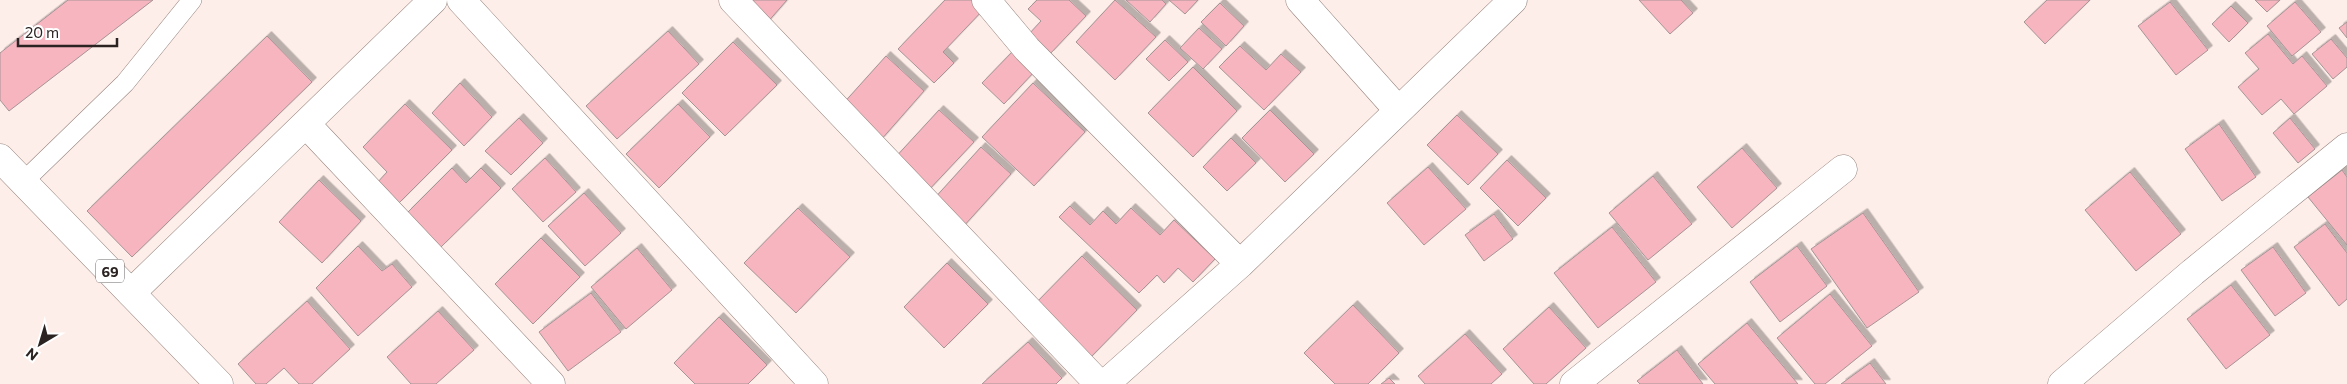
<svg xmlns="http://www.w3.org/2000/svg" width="2347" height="384" font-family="Commissioner,sans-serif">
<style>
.building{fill:#f6b5bf;stroke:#a79497;filter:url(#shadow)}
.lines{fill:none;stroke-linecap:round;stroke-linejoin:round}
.service-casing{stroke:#96847e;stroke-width:20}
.minor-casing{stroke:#96847e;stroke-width:29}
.primary-casing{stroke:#96847e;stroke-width:29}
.service{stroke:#fff;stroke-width:19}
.minor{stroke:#fff;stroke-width:28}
.primary{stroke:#fff;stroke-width:28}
.labels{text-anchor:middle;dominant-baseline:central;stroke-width:4;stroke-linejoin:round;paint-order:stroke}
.shield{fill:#fff;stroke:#6a6564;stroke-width:1}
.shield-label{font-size:14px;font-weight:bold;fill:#2a2321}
</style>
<defs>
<filter id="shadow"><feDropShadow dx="4.5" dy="-4.5" stdDeviation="0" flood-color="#0004"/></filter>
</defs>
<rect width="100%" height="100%" fill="#feeee9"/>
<path class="building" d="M68 0H153L9 111 0 100V53Z
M743 0H787L766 24Z
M945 0H978L986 7 943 52 954 63 934 83 898 49Z
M1037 0H1069L1086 16 1049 55 1028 35 1041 21 1028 9Z
M1115 0 1156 37 1115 80 1076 42Z
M1126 0H1162L1166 4 1150 22Z
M1169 0H1198L1185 14Z
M1639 0H1681L1693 13 1670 34Z
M2047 0H2090L2045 44 2024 22Z
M2255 0H2280L2267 12Z
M2170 2 2208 50 2176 75 2138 26Z
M2295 2 2321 32 2292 56 2267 26Z
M1220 3 1244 26 1226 46 1201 22Z
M2231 6 2248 23 2229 42 2212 24Z
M2347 22V38L2339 28Z
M1199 28 1222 49 1203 69 1180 48Z
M668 31 699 64 617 139 586 106Z
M2268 34 2293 64 2302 56 2327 86 2294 114 2281 99 2262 115 2238 87 2259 69 2245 53Z
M267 36 312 82 132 257 87 211Z
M2331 39 2347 58V67L2333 79 2312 54Z
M1165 40 1188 62 1169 81 1146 59Z
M733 42 777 85 725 136 682 93Z
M1240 46 1266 70 1281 54 1301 72 1264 110 1219 67Z
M1014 50 1036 70 1004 104 982 83Z
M886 56 924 91 880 141 841 106Z
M1193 67 1237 111 1193 157 1148 113Z
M460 83 492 117 464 146 432 113Z
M1033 83 1085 132 1034 186 982 137Z
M405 104 452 150 397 205 376 184 387 172 363 147Z
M678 104 710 137 659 188 626 154Z
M939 110 974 142 926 193 892 161Z
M1270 110 1314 154 1285 182 1242 138Z
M1457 115 1498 154 1468 185 1427 145Z
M519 118 543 143 511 175 485 151Z
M2290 118 2315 149 2298 163 2273 133Z
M2219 124 2256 177 2222 201 2185 149Z
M1231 138 1256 163 1227 191 1203 167Z
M981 147 1011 174 962 228 932 201Z
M1742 148 1777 188 1732 228 1697 187Z
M545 158 576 192 543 222 512 189Z
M1507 160 1546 198 1518 226 1480 188Z
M1428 167 1466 209 1424 245 1387 203Z
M452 168 466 183 481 168 501 188 441 247 407 213Z
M2342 170 2347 177V245L2308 197Z
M2130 172 2181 234 2136 271 2085 210Z
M1653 176 1692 224 1648 260 1609 213Z
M319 180 361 221 322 263 279 222Z
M584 193 621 233 585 266 548 226Z
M1070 206 1090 225 1103 211 1116 224 1131 208 1160 235 1174 220 1215 259 1193 282 1178 268 1164 283 1157 275 1139 293 1059 217Z
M798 208 850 257 796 313 744 263Z
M1863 213 1919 292 1867 328 1811 249Z
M1494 214 1513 239 1484 261 1465 235Z
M2325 224 2347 253V299L2339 306 2294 247Z
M1612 227 1656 282 1598 328 1554 273Z
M541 238 580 277 533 324 495 284Z
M358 246 382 271 392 264 412 287 358 336 316 288Z
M1797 246 1827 286 1780 322 1750 282Z
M2273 247 2306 293 2275 316 2241 270Z
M637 248 672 290 626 329 591 287Z
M1082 256 1137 310 1088 360 1033 306Z
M947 263 988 304 944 348 904 307Z
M2231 285 2270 335 2226 369 2187 319Z
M591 293 621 332 568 371 539 332Z
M1830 294 1872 346 1825 384H1815L1777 338Z
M307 301 350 349 312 384H299L284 368 266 384H256L238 364Z
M1353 305 1399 353 1368 384H1335L1304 353Z
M1549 307 1586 348 1546 384H1534L1503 349Z
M438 311 474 350 436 384H411L387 357Z
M719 317 767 365 748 384H695L674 363Z
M1747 323 1798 384H1715L1698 364Z
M1465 334 1502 374 1491 384H1425L1418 376Z
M1028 342 1062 378 1056 384H982Z
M1677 350 1703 384H1640L1637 381Z
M1870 363 1886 384H1841Z
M1389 378 1395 384H1381Z"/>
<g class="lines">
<defs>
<path id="service" d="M23 182 125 83 192 0"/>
<path id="minor" d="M461 0 814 384
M733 0 1099 384
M986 0 1027 49 1240 264
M1300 0 1398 110
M306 124 551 384
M131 293 433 0
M1105 384 1240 264 1513 0
M1574 384 1843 169
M2062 384 2193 272 2347 147"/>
<path id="primary" d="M0 158 219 384"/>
</defs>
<use href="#service" class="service-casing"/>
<use href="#minor" class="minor-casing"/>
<use href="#primary" class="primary-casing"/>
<use href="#service" class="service"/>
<use href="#minor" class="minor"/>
<use href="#primary" class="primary"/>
</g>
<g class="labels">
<rect class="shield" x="96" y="259.5" width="28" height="23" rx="4"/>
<g class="shield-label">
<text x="110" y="271">69</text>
</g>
</g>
<g transform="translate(40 344) rotate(218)" stroke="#ffffff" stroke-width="4" paint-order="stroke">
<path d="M0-4L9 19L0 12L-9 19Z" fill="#2a2321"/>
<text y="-8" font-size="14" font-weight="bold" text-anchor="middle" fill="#2a2321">N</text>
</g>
<path d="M18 38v8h99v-8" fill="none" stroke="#2a2321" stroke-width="2.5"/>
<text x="25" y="38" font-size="15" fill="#2a2321" stroke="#ffffff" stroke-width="4" paint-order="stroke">20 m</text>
</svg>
